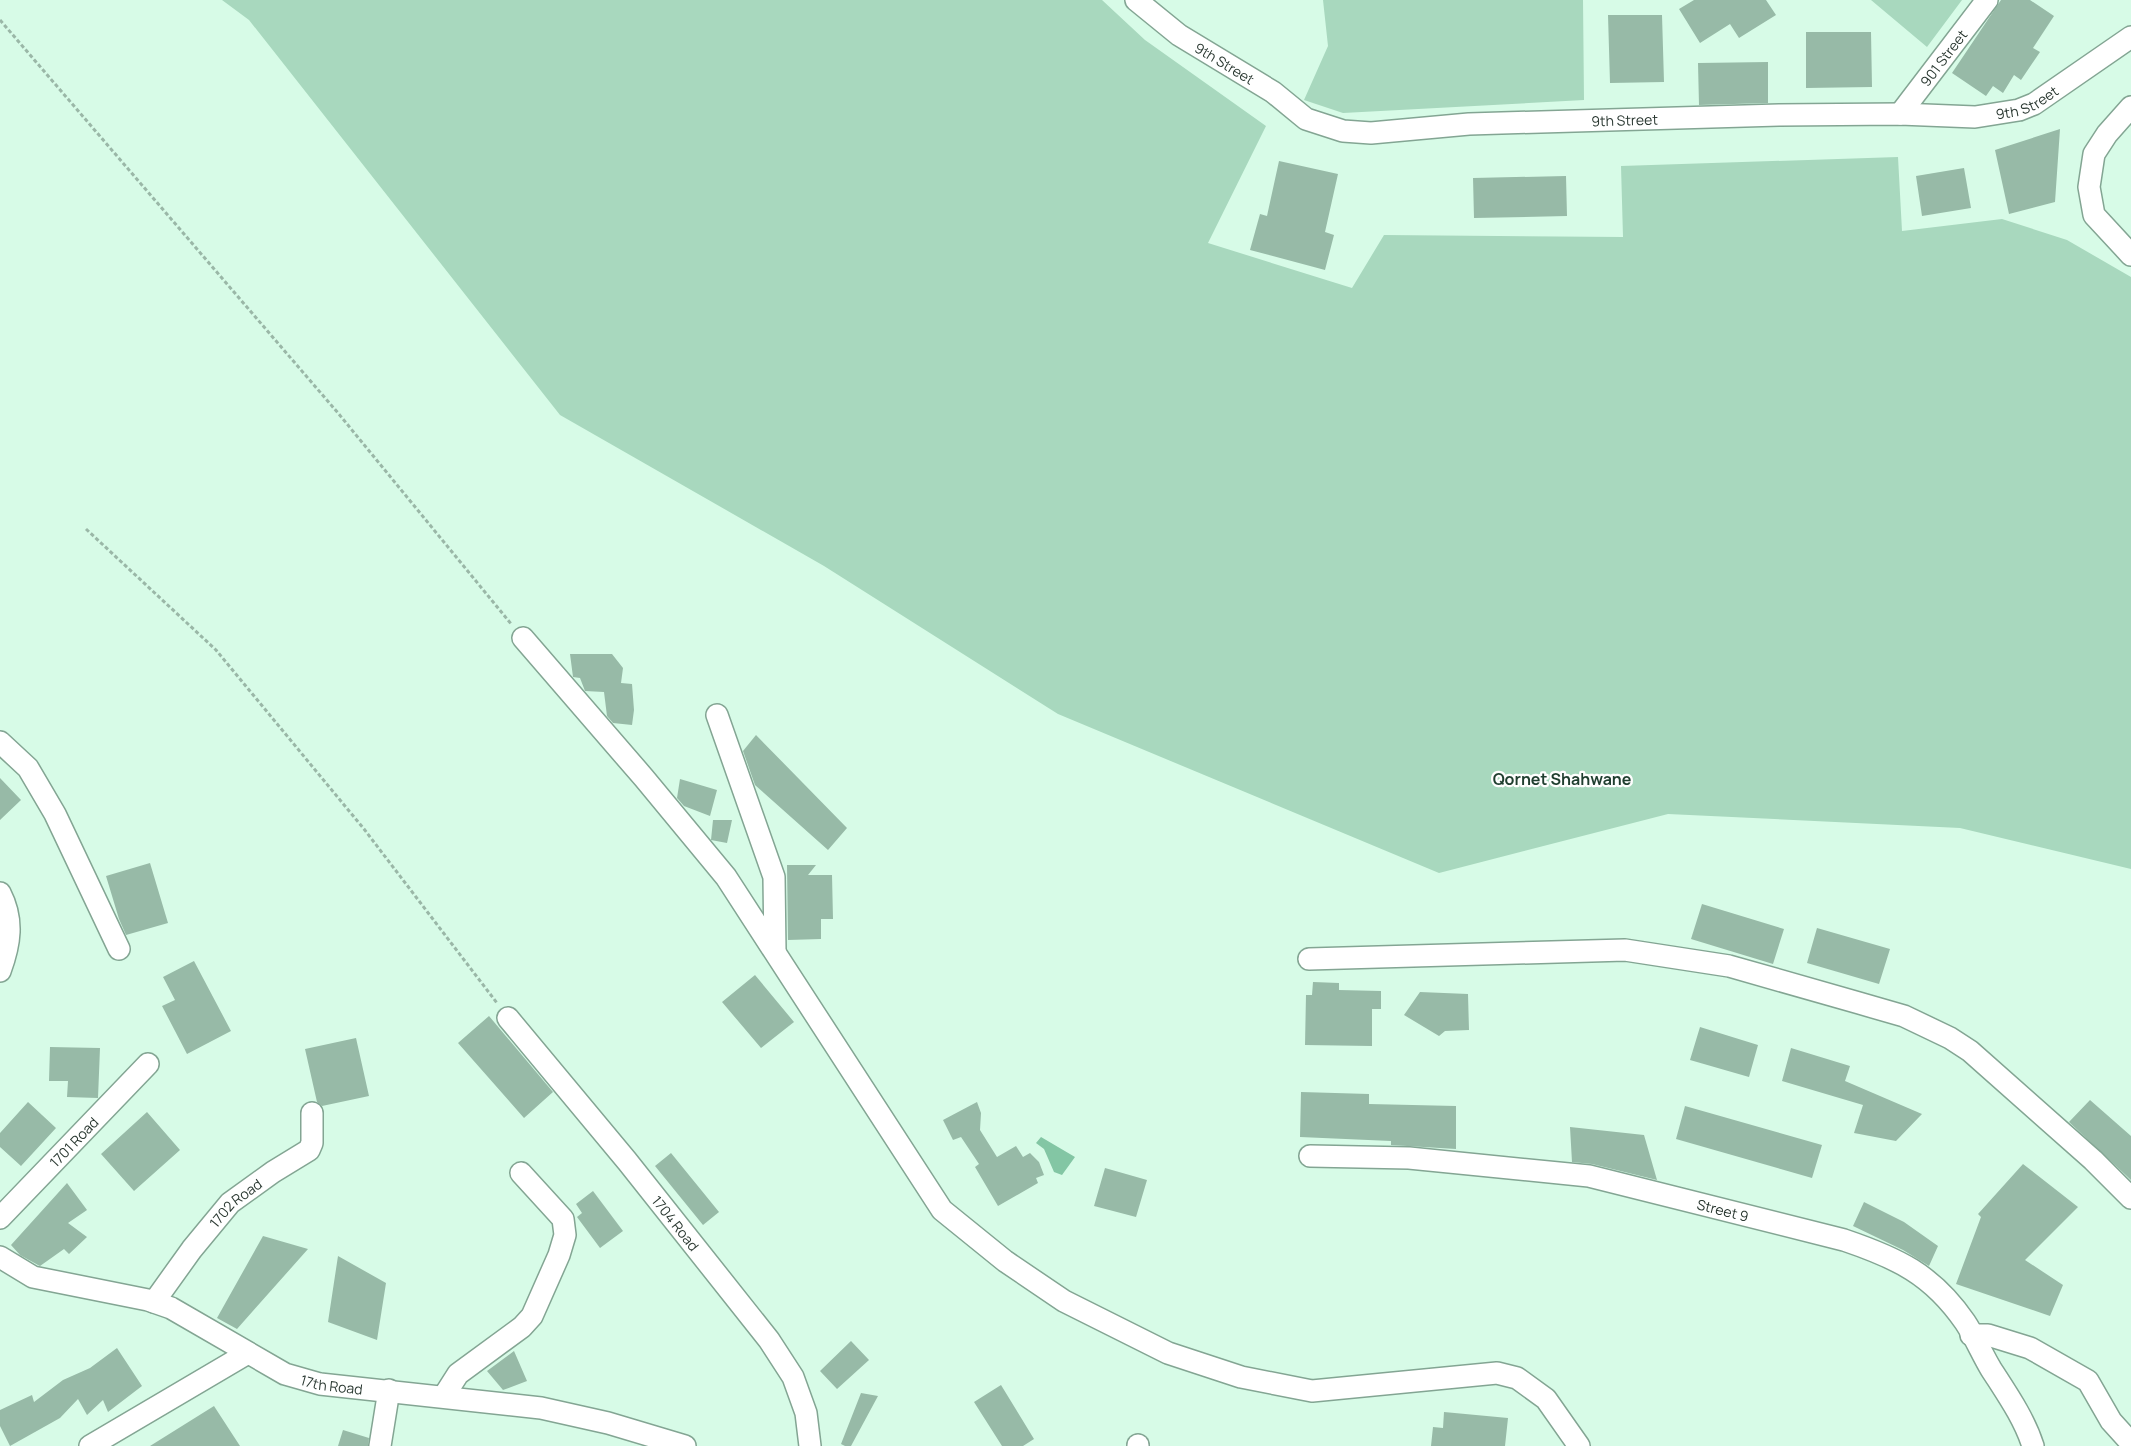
<svg xmlns="http://www.w3.org/2000/svg" width="2131" height="1446" font-family="Manrope,sans-serif">
<style>
.green{fill:#a8d8be}
.water{fill:#83c6a4}
.building{fill:#97baa7}
.lines{fill:none;stroke-linecap:round;stroke-linejoin:round}
.minor-casing{stroke:#83a593;stroke-width:24}
.path{stroke:#9ab7a7;stroke-width:3;stroke-dasharray:4 2.5;stroke-linecap:butt}
.minor{stroke:#fff;stroke-width:21}
.labels{text-anchor:middle;dominant-baseline:central;stroke-width:4.5;stroke-linejoin:round;paint-order:stroke}
.street-label{font-size:14px;fill:#2a3831;stroke:#fefefe}
.quarter-label{font-size:16px;font-weight:bold;fill:#1f3e2f;stroke:#fefefe}
</style>
<rect width="100%" height="100%" fill="#d7fbe7"/>
<path class="green" d="M222 0H1102L1145 40 1266 126 1208 243 1352 288 1384 235 1623 237 1621 166 1898 157 1902 231 2002 219 2067 240 2131 277V869L1960 828 1668 814 1439 873 1058 714 824 566 560 415 249 20Z
M1323 0H1583L1584 100 1343 113 1304 100 1328 46Z
M1871 0H1962L1927 47Z"/>
<path class="water" d="M1041 1137 1075 1157 1062 1175 1054 1172 1044 1149 1036 1143Z"/>
<path class="building" d="M1694 0H1766L1776 15 1739 38 1730 24 1700 43 1679 9Z
M2001 0H2030L2054 16 2033 48 2040 52 2021 80 2014 75 2003 93 1993 86 1986 96 1952 73Z
M1608 15H1662L1664 82 1610 83Z
M1806 32H1871L1872 87 1806 88Z
M1768 62V103L1699 105 1698 63Z
M2060 129 2055 202 2009 214 1995 150Z
M1279 161 1338 174 1325 232 1334 235 1325 270 1250 250 1260 214 1267 216Z
M1964 168 1971 208 1922 216 1916 176Z
M1566 176 1567 216 1474 218 1473 178Z
M570 654H612L623 668 621 683 632 684 634 710 632 725 613 723 607 716 604 692 585 691 580 678 573 677Z
M756 735 847 828 828 850 755 785 743 751Z
M0 778 21 800 0 820Z
M680 779 717 790 710 816 684 806 677 798Z
M713 820H732L727 843 711 840Z
M150 863 168 923 126 935 119 919 106 876Z
M787 865H816L808 875H832L833 919H821V939L788 940Z
M1702 904 1784 929 1773 964 1691 939Z
M1817 928 1890 949 1879 984 1807 963Z
M194 961 231 1031 187 1054 162 1006 175 1000 163 977Z
M755 975 794 1022 761 1048 722 1002Z
M1313 982 1339 983V990L1381 991V1009H1372V1046L1305 1045 1306 995H1312Z
M1420 992 1468 994 1469 1030 1445 1031 1439 1036 1404 1015Z
M489 1016 553 1092 524 1118 458 1043Z
M1700 1027 1758 1045 1749 1077 1690 1060Z
M356 1038 369 1096 322 1106 317 1102 305 1049Z
M50 1047 100 1048 98 1098 67 1097 68 1081H49Z
M1791 1048 1850 1066 1845 1081 1922 1114 1896 1141 1854 1133 1863 1105 1782 1081Z
M1301 1092 1369 1094V1104L1456 1106V1149L1391 1145V1141L1300 1137Z
M2090 1100 2131 1136V1180L2069 1122Z
M28 1102 56 1128 21 1166 0 1147V1133Z
M977 1102 981 1113 980 1130 997 1157 1016 1146 1023 1157 1030 1153 1039 1162 1044 1175 1036 1178 1038 1183 998 1206 975 1167 979 1164 961 1137 953 1140 943 1120Z
M1685 1106 1822 1145 1812 1178 1676 1139Z
M147 1112 180 1150 134 1191 101 1154Z
M1570 1127 1644 1135 1657 1180 1592 1164 1572 1162Z
M671 1153 719 1212 703 1225 655 1166Z
M2023 1164 2078 1207 2025 1260 2063 1285 2050 1316 1956 1284 1981 1217 1978 1214Z
M1105 1168 1147 1180 1136 1217 1094 1206Z
M67 1183 87 1210 68 1223 87 1237 69 1254 64 1249 40 1266 38 1265 20 1255 11 1245Z
M593 1191 623 1231 600 1248 577 1217 582 1213 576 1204Z
M1864 1202 1904 1222 1938 1246 1929 1266 1903 1250 1853 1226Z
M263 1236 308 1249 237 1329 217 1318Z
M338 1256 386 1283 377 1340 328 1322Z
M851 1341 869 1360 837 1389 820 1371Z
M117 1348 142 1386 108 1412 103 1400 87 1415 78 1399 60 1418 10 1446 0 1426V1410L32 1395 34 1402 63 1380 90 1368Z
M514 1351 527 1381 503 1390 487 1371Z
M1001 1385 1034 1439 1023 1446H1002L974 1402Z
M861 1393 878 1396 851 1446H845L841 1444Z
M214 1406 240 1446H150Z
M1444 1412 1508 1418 1505 1446H1431L1433 1427 1443 1428Z
M343 1430 369 1438 368 1446H338Z"/>
<g class="lines">
<defs>
<g id="minor">
<path id="s1" d="M1136 0 1179 35 1273 92 1306 119 1343 131 1371 133 1469 124 1779 115 1900 114 1975 117 2019 110 2034 104 2131 37"/>
<path d="M2131 107 2107 134 2094 154 2089 187 2094 215 2131 255"/>
<path id="s2" d="M1900 114 1987 0"/>
<path d="M523 638 644 778 726 877 942 1210 1005 1261 1064 1301 1168 1353 1241 1377 1312 1391 1497 1373 1517 1378 1546 1399 1579 1446"/>
<path d="M717 715 774 877 775 951"/>
<path d="M0 742 28 768 55 814 119 949"/>
<path d="M0 893C14 920 10 944 0 971"/>
<path d="M1309 959 1625 950 1729 966 1859 1003 1904 1016 1950 1038 1970 1051 2093 1160 2131 1198"/>
<path id="s3" d="M508 1018 627 1161 769 1340 793 1377 806 1413 810 1446"/>
<path id="s4" d="M1310 1156 1409 1158 1589 1176 1844 1240C1897 1258 1932 1274 1965 1322 1975 1337 1982 1354 1991 1369 2007 1394 2024 1418 2033 1446"/>
<path id="s5" d="M0 1218 148 1064"/>
<path id="s6" d="M0 1257 33 1277 148 1300 171 1308 285 1374 320 1384 541 1408 608 1423 685 1446"/>
<path id="s7" d="M154 1302 192 1249 230 1203 273 1172 309 1150 312 1143V1113"/>
<path d="M1971 1335H1988L2030 1348 2088 1381 2111 1421 2131 1443"/>
<path d="M444 1396 458 1374 522 1327 532 1316 559 1255 565 1235 563 1219 521 1173"/>
<path d="M1138 1445V1446"/>
<path d="M90 1446 248 1353"/>
<path d="M380 1446 389 1390"/>
</g>
</defs>
<use href="#minor" class="minor-casing"/>
<path class="path" d="M0 20 338 413 512 625
M86 529 216 650 364 829 497 1003"/>
<use href="#minor" class="minor"/>
</g>
<g class="labels">
<g class="street-label">
<text stroke="none"><textPath href="#s2" startOffset="71">901 Street</textPath></text>
<text stroke="none"><textPath href="#s1" startOffset="109">9th Street</textPath></text>
<text stroke="none"><textPath href="#s1" startOffset="934">9th Street</textPath></text>
<text stroke="none"><textPath href="#s1" startOffset="529">9th Street</textPath></text>
<text stroke="none"><textPath href="#s5" startOffset="106">1701 Road</textPath></text>
<text stroke="none"><textPath href="#s7" startOffset="129">1702 Road</textPath></text>
<text stroke="none"><textPath href="#s4" startOffset="418">Street 9</textPath></text>
<text stroke="none"><textPath href="#s3" startOffset="265">1704 Road</textPath></text>
<text stroke="none"><textPath href="#s6" startOffset="360">17th Road</textPath></text>
</g>
<g class="quarter-label">
<text x="1562" y="779">Qornet Shahwane</text>
</g>
</g>
</svg>
